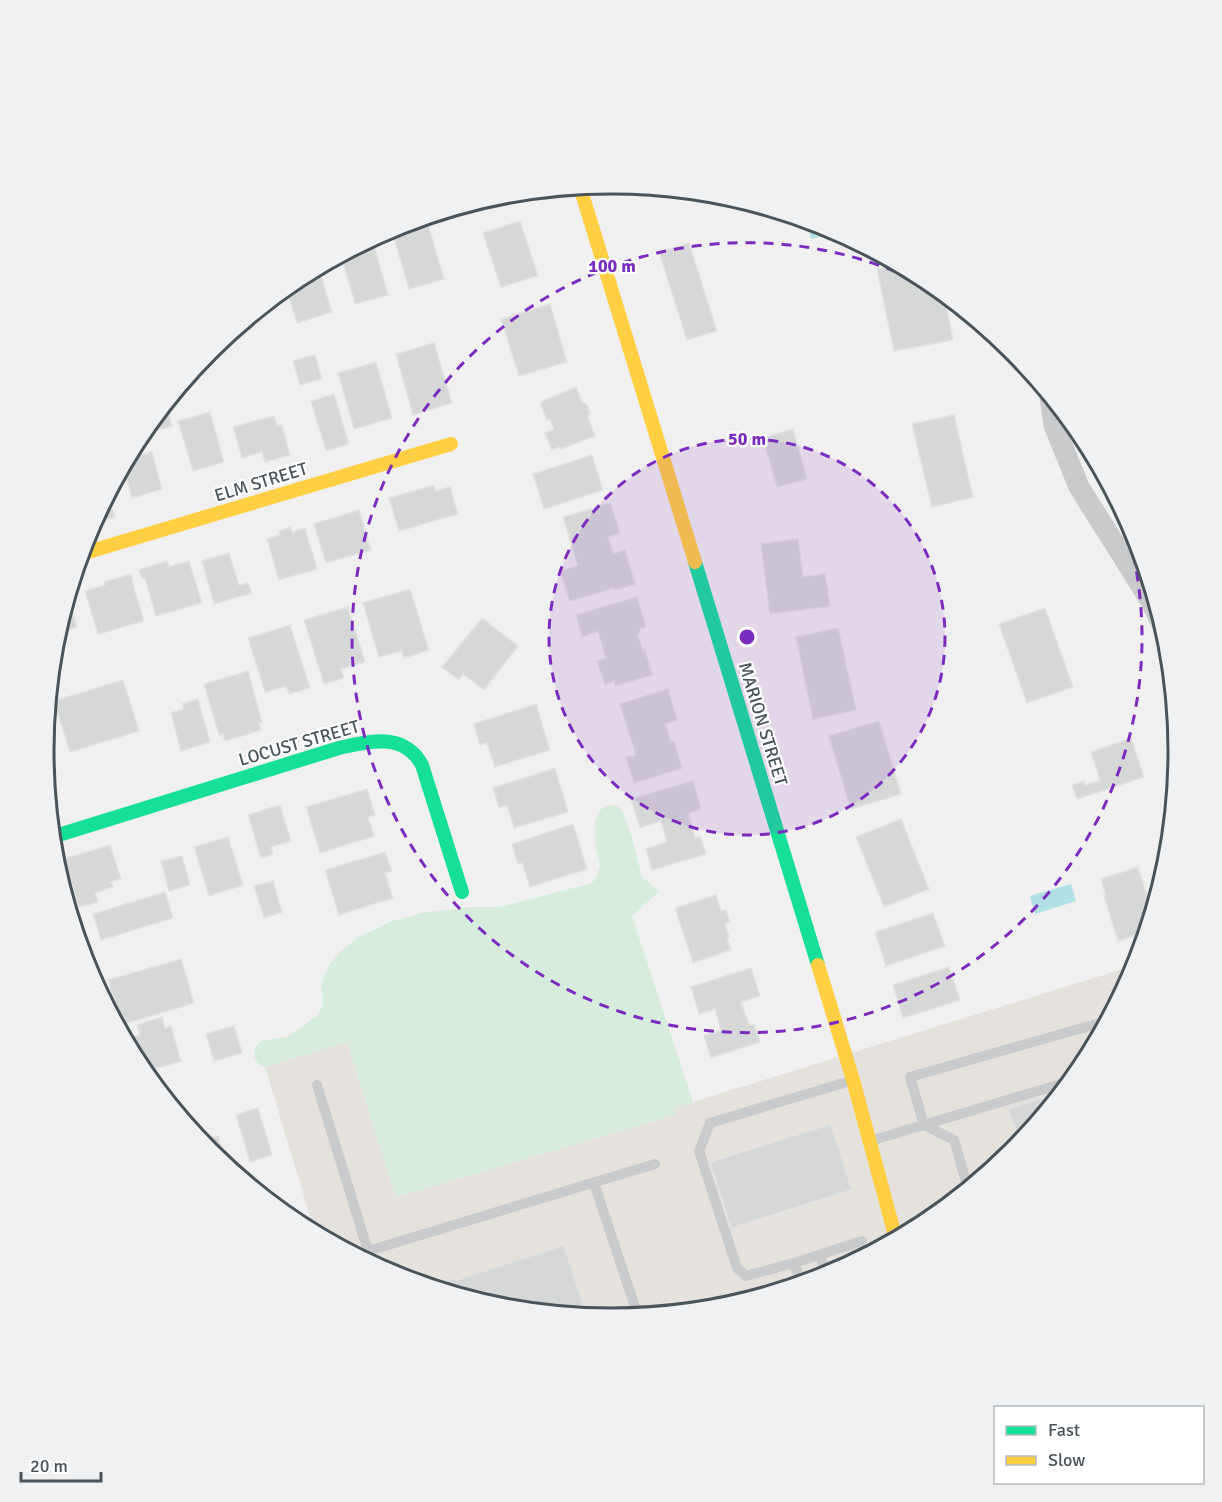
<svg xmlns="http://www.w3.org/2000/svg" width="1222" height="1502" font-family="Signika,sans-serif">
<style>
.commercial{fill:#e5e2de}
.green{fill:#d7ecdd}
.water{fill:#b0e0e6}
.building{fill:#d6d8d8;stroke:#e2e2e2;stroke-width:1.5}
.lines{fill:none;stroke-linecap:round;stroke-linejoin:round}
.lane{stroke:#c8cacb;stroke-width:10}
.street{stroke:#c8cacb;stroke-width:21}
.fast{stroke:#16e098;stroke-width:14}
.slow{stroke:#ffcf43;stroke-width:14}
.ring{fill:none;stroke:#7b2cbf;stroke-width:3;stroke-dasharray:10 8}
.labels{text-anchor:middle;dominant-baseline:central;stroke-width:4.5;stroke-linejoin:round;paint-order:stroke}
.street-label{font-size:18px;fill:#49545a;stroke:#fff}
.rim{fill:none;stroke:#49545a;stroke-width:3}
.centre{fill:#7b2cbf;stroke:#fff;stroke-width:3}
.ring-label{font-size:18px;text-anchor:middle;font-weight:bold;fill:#7b2cbf;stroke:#fff;stroke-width:4.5;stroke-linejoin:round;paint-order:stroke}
</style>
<rect width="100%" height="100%" fill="#f0f0f0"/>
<path class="commercial" d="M1136 965 1083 1067 1012 1153 926 1223 828 1275 721 1308 611 1318 500 1308 394 1275 315 1233 265 1067 347 1042 396 1197 675 1115 673 1108Z"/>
<path class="green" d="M609 805 617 806 623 812 632 837 642 877 659 891 632 916 693 1102 673 1108 675 1115 396 1197 347 1042 265 1067 258 1064 254 1056 255 1047 261 1041 287 1037 318 1015 323 1004 321 986 324 976 330 964 340 952 357 938 392 921 423 913 469 907H500L592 883 597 876 600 865 595 844V820L601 809Z"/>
<path class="water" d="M807 220 828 227 839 232 811 239Z
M1071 884 1076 901 1035 914 1030 896Z"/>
<path class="building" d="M427 221 444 279 409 289 392 231Z
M520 221 538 276 501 287 483 233Z
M372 238 388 295 355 304 341 255Z
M689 243 717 331 687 340 659 252Z
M900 265 927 279 944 294 953 340 894 351 877 269Z
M318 267 332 312 297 323 286 287 296 279Z
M550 304 567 362 519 376 501 319Z
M249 317 252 328 228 335Z
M434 343 452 403 413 415 396 354Z
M315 355 322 379 300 385 293 361Z
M376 362 392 418 354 429 338 373Z
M576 387 582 402 586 404 590 413 588 417 595 436 561 449 560 447 552 450 545 433 554 429 550 419 547 420 540 403 543 401Z
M334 394 349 444 326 451 311 401Z
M168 411 172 426 158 430 154 417 157 414Z
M210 412 224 462 193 471 178 421Z
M954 415 973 497 932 507 912 424Z
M274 416 277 426 282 425 290 455 265 462 262 452 242 458 233 427Z
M793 429 807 479 777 487 763 438Z
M152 452 162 489 132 498 123 466 127 459Z
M592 455 603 490 544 509 533 474Z
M434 485 436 491 450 487 458 514 399 531 389 498Z
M108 494 115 517 92 524Z
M610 503 620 533 608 537 613 554 625 550 635 584 615 590 614 588 570 601 560 571 578 566 563 517Z
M359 510 371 550 326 563 314 524Z
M291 527 292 532 305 528 317 569 279 580 267 539 280 535 279 531Z
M798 539 803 577 825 574 830 606 770 614 761 544Z
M229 553 239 585 248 583 252 593 214 604 202 561Z
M167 561 169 567 189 561 202 603 156 616 145 578 142 579 139 570Z
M131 574 133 581H132L144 621 98 634 85 591 105 585 104 582Z
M410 589 429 650 404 658 402 651 379 657 363 603Z
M68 596 77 627 57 633Z
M637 597 646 627 641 628 638 635 643 651 645 650 652 675 615 686 614 681 605 684 597 661 606 658 598 631 582 637 576 615Z
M348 607 365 662 341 669 344 678 324 684 304 620Z
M1045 608 1073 687 1027 703 999 624Z
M482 618 518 646 484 690 463 674 459 680 442 667Z
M290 625 310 688 289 694 286 686 265 692 248 638Z
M838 628 856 710 813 719 796 637Z
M248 671 262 722 259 723 261 730 225 741 223 734 219 735 204 684Z
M123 680 139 731 70 752 54 701Z
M668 689 677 720 665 724 671 742 674 741 682 768 634 783 626 757 636 755 620 704Z
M198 699 210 742 181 751 171 713 184 709 182 704Z
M536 704 550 750 495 767 487 743 480 745 474 724Z
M879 721 901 794 851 809 829 736Z
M1131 738 1144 777 1077 799 1072 785 1084 781 1085 785 1100 780 1091 752Z
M44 742 53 768 45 771 44 751Z
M555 768 568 812 514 828 507 805 499 808 493 788Z
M693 781 701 809 688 813 695 838 700 836 706 854 652 870 646 849 667 842 661 821 640 828 631 799Z
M367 789 375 815 368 817 374 836 320 853 306 807Z
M280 805 291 841 271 847 273 854 261 858 248 815Z
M901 819 929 889 884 907 856 837Z
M573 824 587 869 530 887 522 863 518 864 512 844Z
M228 837 243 885 209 896 194 847Z
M110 845 121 879 111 882 113 887 95 893 98 902 79 907 64 859Z
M385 852 392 871 385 873 393 898 339 915 325 870Z
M182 856 190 885 169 891 161 861Z
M1138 867 1152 912 1146 932 1118 941 1104 896H1106L1101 879Z
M273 881 282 912 264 918 254 886Z
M165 892 173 918 101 940 93 914Z
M716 895 721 911 726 910 730 922 725 924 729 937 727 938 731 950 693 963 675 908Z
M933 913 945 946 886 966 875 932Z
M181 959 194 1003 121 1025 108 980Z
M949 967 960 1000 903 1018 893 985Z
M751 968 760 996 741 1002 749 1025 754 1024 760 1042 711 1058 704 1036 721 1030 715 1009 699 1014 691 987Z
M162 1017 165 1028 171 1026 181 1061 144 1072 141 1069 132 1037 140 1035 137 1025Z
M234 1026 242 1053 214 1061 206 1034Z
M1062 1092 1020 1143 1008 1109Z
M258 1108 272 1155 250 1162 236 1115Z
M831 1124 852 1190 731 1228 710 1162Z
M218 1136 224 1158 219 1160 209 1152 201 1141Z
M564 1245 587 1316 500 1308 431 1286 456 1278 457 1280Z"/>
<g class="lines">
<path class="lane" d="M317 1085 368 1251 655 1164
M870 1141 1071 1081
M594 1183 638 1316
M968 1188 954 1140 924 1125 910 1077 1107 1021
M820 1255 827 1276
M794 1263 862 1241
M801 1284 794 1263 746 1276 737 1268 699 1151 710 1123 850 1081"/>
<path class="street" d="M1050 396 1054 425 1079 487 1152 603 1164 629"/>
<path class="fast" d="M695 562 818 965
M52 837 339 748C369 741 404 732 422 765L462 892"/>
<path class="slow" d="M580 187 695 562
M81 554 451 444
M818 965 853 1080 896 1239"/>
</g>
<circle cx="747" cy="637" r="198" fill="#7b2cbf" fill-opacity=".12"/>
<g class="ring">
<circle cx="747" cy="637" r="198"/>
<path d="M1118 502A395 395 0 1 1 947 297"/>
</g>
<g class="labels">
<g class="street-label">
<text transform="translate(261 482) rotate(-17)">ELM STREET</text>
<text transform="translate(763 724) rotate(73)">MARION STREET</text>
<text transform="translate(299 743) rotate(-16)">LOCUST STREET</text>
</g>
</g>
<path d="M0 0H1222V1502H0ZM54 751a557 557 0 1 1 1114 0a557 557 0 1 1-1114 0Z" fill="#f0f1f2" fill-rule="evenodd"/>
<path class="rim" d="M54 751a557 557 0 1 1 1114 0a557 557 0 1 1-1114 0Z"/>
<circle cx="747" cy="637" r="9" class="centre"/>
<g class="ring-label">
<text x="612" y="272">100 m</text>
<text x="747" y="445">50 m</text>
</g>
<rect x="994" y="1406" width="210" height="78" fill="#ffffff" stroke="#b6bbbd" stroke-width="1.5"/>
<rect x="1006" y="1426" width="30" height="9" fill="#16e098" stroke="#b6bbbd" stroke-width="1.5"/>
<text x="1048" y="1436" font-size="18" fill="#49545a">Fast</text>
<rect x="1006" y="1456" width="30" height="9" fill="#ffcf43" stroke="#b6bbbd" stroke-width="1.5"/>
<text x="1048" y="1466" font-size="18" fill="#49545a">Slow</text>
<path d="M21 1472v9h80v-9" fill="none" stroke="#49545a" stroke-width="3"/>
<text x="30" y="1472" font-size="18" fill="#49545a" stroke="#ffffff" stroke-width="4.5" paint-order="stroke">20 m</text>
</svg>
